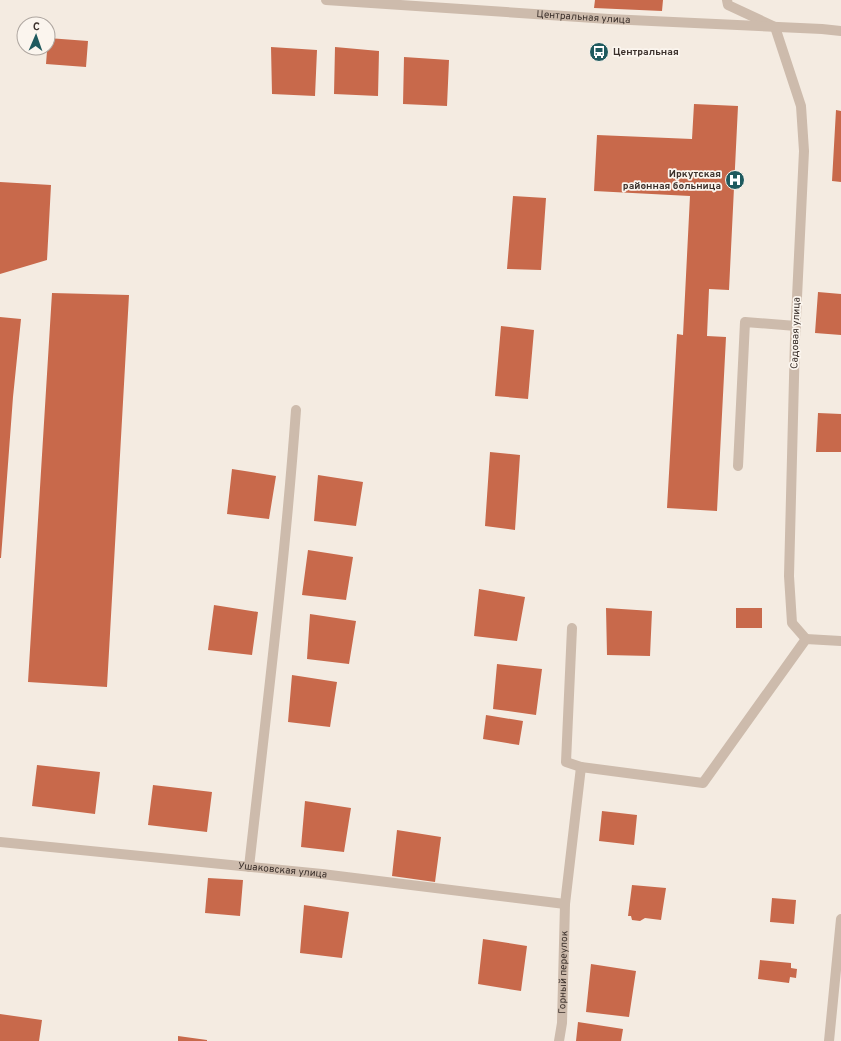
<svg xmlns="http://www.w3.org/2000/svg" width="841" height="1041" font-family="Overpass,sans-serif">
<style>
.building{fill:#c8694b}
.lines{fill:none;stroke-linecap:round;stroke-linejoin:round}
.service{stroke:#cdbbac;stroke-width:10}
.minor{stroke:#cdbbac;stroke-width:10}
.tertiary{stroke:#cdbbac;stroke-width:10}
.labels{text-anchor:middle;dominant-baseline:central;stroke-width:3.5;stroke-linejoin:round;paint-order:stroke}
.street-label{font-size:10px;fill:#3b302b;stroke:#fbf5ee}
.poi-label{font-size:10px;font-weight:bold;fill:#3b302b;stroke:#fbf5ee;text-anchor:start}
</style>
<rect width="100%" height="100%" fill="#f4ebe1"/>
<path class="building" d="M595 0H663L662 11 594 8Z
M48 38 88 41 86 67 46 64Z
M271 47 317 50 315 96 272 94Z
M335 47 379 51 378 96 334 94Z
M404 57 449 60 447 106 403 104Z
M694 104 738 106 729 290 709 289 707 336 726 337 717 511 667 508 677 334 683 335 690 196 594 191 597 135 692 139Z
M836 110 841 111V182L832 181Z
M0 182 51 185 47 260 0 274Z
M513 196 546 198 541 270 507 269Z
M818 292 841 294V335L815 333Z
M52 293 129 295 107 687 28 682Z
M0 317 21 319 13 397 1 558H0Z
M501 326 534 330 528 399 495 396Z
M818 413 841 414V452H816Z
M490 452 520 455 515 530 485 526Z
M232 469 276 476 269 519 227 514Z
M318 475 363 482 356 526 314 521Z
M308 550 353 557 346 600 302 595Z
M479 589 525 597 517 641 474 636Z
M214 605 258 612 252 655 208 650Z
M606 608 652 611 650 656 607 655Z
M736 608H762V628H736Z
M310 614 356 621 349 664 307 659Z
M497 664 542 669 536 715 493 709Z
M292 675 337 682 330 727 288 722Z
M486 715 523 721 519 745 483 739Z
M37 765 100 772 95 814 32 806Z
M153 785 212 792 207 832 148 825Z
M305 801 351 808 344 852 301 847Z
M602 811 637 815 634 845 599 841Z
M397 830 441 837 435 882 392 876Z
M208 878 243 880 240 916 205 913Z
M632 885 666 888 661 920 645 918 640 921 632 920 631 916H628Z
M772 898 796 900 794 924 770 922Z
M304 905 349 912 342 958 300 953Z
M483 939 527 946 521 991 478 984Z
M760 960 791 963V968L797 969 796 978 790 977 789 983 758 979Z
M591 964 636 971 629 1017 586 1012Z
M0 1014 42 1020 39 1041H0Z
M578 1022 623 1029 621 1041H576Z
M178 1036 207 1040V1041H178Z"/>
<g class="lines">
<path class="service" d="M572 628 566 762 581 767"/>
<g class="minor">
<path d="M727 0 728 5 775 27 801 106 804 151 795 339 789 576 792 623 806 639"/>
<path d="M738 466 745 322 796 326"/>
<path id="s1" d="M0 842 322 874 565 904"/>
<path d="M249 867C266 715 285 562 296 410"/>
<path id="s2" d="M559 1041 562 1023 565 904 581 767 703 783 806 639 841 641"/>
<path d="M829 1041 841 919"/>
</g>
<path class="tertiary" id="s3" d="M326 0 609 19 822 29 841 31"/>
</g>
<defs>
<symbol id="bus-disc" viewBox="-11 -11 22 22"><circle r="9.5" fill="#1f5a5e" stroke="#fbf5ee"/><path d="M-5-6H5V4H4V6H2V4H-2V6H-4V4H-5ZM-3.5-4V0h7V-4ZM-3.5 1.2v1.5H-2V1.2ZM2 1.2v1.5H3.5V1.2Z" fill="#fff"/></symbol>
<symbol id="hospital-disc" viewBox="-11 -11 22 22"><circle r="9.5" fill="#1f5a5e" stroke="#fbf5ee"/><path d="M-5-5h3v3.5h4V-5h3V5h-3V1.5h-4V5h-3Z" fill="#fff"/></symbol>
</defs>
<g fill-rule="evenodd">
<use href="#bus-disc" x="588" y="41" width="22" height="22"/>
<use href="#hospital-disc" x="724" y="169" width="22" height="22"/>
</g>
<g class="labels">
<g class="street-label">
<text stroke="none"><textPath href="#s3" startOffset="258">Центральная улица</textPath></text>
<text transform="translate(796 333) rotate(-88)">Садовая улица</text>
<text stroke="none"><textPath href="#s1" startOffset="284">Ушаковская улица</textPath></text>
<text stroke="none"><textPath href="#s2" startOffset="69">Горный переулок</textPath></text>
</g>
<g class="poi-label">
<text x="613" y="52">Центральная</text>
<text x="721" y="174" text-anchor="end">Иркутская<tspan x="721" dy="12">районная больница</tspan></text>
</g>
</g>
<g transform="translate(36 36) rotate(2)"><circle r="19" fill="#fbf5ee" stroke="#aea6a0"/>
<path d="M0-3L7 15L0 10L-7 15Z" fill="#1f5a5e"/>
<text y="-6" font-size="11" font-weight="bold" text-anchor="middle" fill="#3b302b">С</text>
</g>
</svg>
